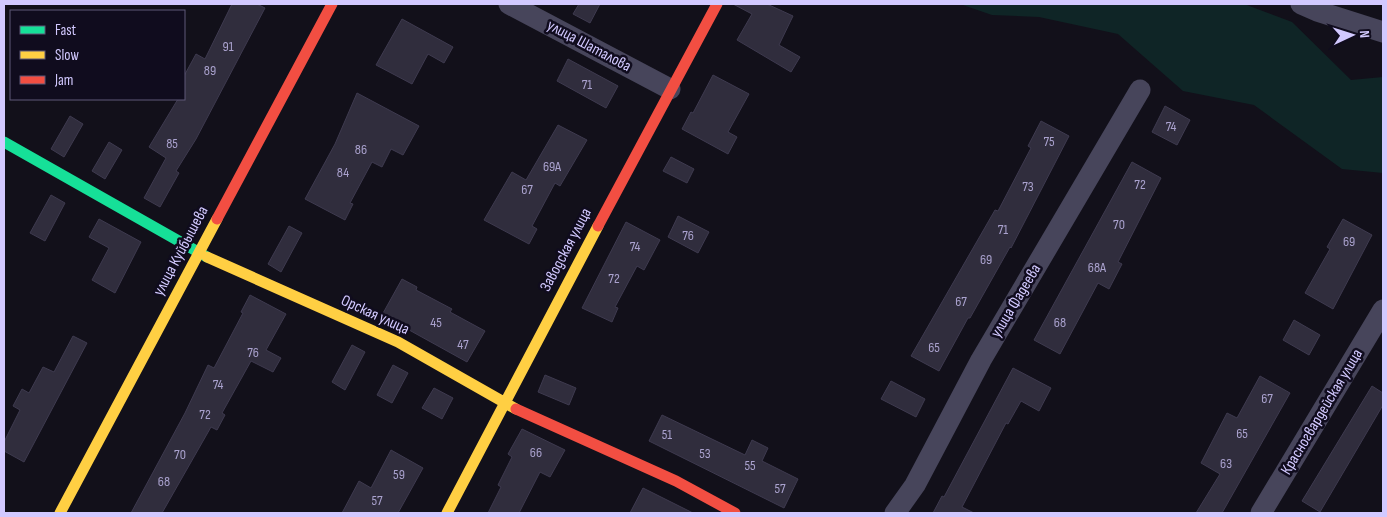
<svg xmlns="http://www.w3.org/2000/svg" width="1387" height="517" font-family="'Sofia Sans Condensed',sans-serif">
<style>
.green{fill:#0f2526}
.building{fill:#302d3d;stroke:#3e3a4f}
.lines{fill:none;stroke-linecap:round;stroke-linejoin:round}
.street{stroke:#47455b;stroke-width:21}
.fast{stroke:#16e098;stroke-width:11}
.slow{stroke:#ffcf43;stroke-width:11}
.jam{stroke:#f24e42;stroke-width:11}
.labels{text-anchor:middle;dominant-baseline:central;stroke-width:5;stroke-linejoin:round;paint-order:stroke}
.number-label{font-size:14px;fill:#aaa2ce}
.street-label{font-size:16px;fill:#d2c9ff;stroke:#100c1e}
</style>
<rect width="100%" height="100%" fill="#12101a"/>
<path class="green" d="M960 4H1244L1292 22 1351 80 1383 77V173L1342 169 1254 105 1183 91 1118 34 1039 17 992 15Z"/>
<path class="building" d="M232 4H257L265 8 196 139 176 171 179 173 160 207 144 198 166 158 149 147 178 99H184V76L196 54 205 59Z
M579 4H600L590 23 573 14Z
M733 4H767L793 16 779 45 800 57 791 72 737 40 752 14Z
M402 19 453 47 444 63 428 54 412 84 376 65Z
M568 59 618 86 606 108 557 81Z
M713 75 749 94 728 132 737 137 728 154 682 129 691 112 693 113Z
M357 93 419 126 403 155 391 149 382 167 372 162 350 203 353 204 345 220 305 199 335 144Z
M1165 106 1190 120 1177 145 1152 132Z
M70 116 83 124 64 157 51 149Z
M1041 121 1069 136 1011 248 1010 247 970 318H968L939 371 911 356 995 210 998 211 1031 148 1028 146Z
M558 125 587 140 560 186 555 183 532 226 537 229 529 244 484 220 512 172 526 180Z
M109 142 122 150 105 179 92 171Z
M671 157 694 169 687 183 663 171Z
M1132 162 1161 178 1118 262 1122 264 1109 289 1098 283 1060 354 1034 340Z
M51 195 65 203 45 241 30 233Z
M678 216 709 232 698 253 668 237Z
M99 219 141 242 115 293 92 280 109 248 89 237Z
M1343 219 1372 235 1333 309 1305 293 1330 249 1327 247Z
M626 222 660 240 644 270 637 266 615 307 618 308 612 322 582 308Z
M289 226 302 233 281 272 268 264Z
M402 279 417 287 416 290 452 309 450 312 485 331 467 362 382 315Z
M250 295 286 314 266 350 281 358 273 372 251 361 222 413 225 415 217 430 211 427 162 513H131L185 413 208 365 214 368 243 313 241 312Z
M1294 320 1320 335 1309 355 1283 340Z
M73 336 87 343 24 462 4 451V442L20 410 13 406 22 389 29 393 43 367 54 372Z
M352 345 365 352 345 390 332 382Z
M393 365 408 373 392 403 377 395Z
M1013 368 1051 388 1039 411 1021 401 1008 424 1006 423 962 507 974 513H933L942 496 944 497Z
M545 375 576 388 569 405 538 392Z
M1260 376 1290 393 1222 513H1196L1220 474 1201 463 1227 413 1237 418Z
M891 381 925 399 916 417 881 399Z
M1372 386 1383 393V405L1320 512 1302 501Z
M434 388 453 398 442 419 422 408Z
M662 415 745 455 752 440 768 448 762 461 798 479 784 508 649 441Z
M522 429 565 450 550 477 540 472 519 513H488L501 487 498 485 512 457 508 454Z
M391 450 423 468 398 513H342L359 481 371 488Z
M643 488 693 513H630Z"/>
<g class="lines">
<path class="street" d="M509 4 670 89
M1301 4 1317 11 1383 32
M895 513 915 485 981 360 1140 90
M1261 513 1383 310"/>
<path class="fast" d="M4 142 207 257"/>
<path class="slow" d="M207 257 398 342 516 409
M60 513 217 219
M447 513 598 226"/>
<path class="jam" d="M217 219 332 4
M598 226 717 4
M516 409 676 481 735 513"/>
</g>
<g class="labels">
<g class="number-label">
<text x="228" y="46">91</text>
<text x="210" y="70">89</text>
<text x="587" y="84">71</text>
<text x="1171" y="126">74</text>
<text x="1049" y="141">75</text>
<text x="172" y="143">85</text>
<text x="361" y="149">86</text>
<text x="552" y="166">69А</text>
<text x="343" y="172">84</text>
<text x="1140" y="184">72</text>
<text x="1028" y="186">73</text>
<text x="527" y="189">67</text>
<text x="1119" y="224">70</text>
<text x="1003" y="229">71</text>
<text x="688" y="235">76</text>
<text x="1349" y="241">69</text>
<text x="635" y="246">74</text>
<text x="986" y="259">69</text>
<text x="1097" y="267">68А</text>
<text x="614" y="278">72</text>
<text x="961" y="301">67</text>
<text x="436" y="322">45</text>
<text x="1060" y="322">68</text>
<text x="463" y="344">47</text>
<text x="934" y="347">65</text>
<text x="253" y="352">76</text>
<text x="218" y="384">74</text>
<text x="1267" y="398">67</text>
<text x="205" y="414">72</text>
<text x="1242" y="433">65</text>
<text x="667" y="434">51</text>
<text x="536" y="452">66</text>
<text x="705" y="453">53</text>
<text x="180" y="454">70</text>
<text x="1226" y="463">63</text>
<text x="750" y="465">55</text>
<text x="399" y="474">59</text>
<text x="164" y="481">68</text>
<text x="780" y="488">57</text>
<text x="377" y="500">57</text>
</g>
<g class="street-label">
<text transform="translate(589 46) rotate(28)">улица Шаталова</text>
<text transform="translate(566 250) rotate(-62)">Заводская улица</text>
<text transform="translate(181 251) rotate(-62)">улица Куйбышева</text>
<text transform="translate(1016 301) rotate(-59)">улица Фадеева</text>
<text transform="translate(375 315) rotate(25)">Орская улица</text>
<text transform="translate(1322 412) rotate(-59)">Красногвардейская улица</text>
</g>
</g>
<rect width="1387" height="517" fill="none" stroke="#d2c9ff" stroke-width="10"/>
<rect x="10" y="10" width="175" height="90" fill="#100c1e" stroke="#5e5878"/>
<rect x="20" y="26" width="25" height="8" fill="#16e098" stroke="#5e5878"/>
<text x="55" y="35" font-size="15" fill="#d2c9ff">Fast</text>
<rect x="20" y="51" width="25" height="8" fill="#ffcf43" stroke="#5e5878"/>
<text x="55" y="60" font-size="15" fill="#d2c9ff">Slow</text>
<rect x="20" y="76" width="25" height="8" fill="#f24e42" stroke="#5e5878"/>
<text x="55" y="85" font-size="15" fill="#d2c9ff">Jam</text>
<g transform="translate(1352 35) rotate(86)" stroke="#100c1e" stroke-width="4" paint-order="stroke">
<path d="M0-4L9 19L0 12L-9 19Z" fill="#d2c9ff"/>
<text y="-8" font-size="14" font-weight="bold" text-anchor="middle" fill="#d2c9ff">N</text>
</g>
</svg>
